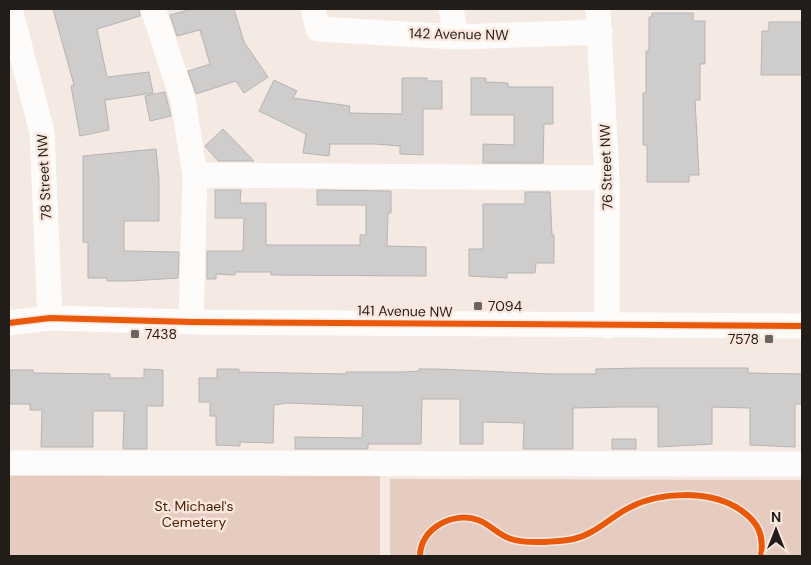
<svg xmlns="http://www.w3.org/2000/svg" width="811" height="565" font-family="'DM Sans',sans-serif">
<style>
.green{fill:#e6ccc0}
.building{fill:#cfcccc;stroke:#b6b4b4}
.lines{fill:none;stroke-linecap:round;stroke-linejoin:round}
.minor{stroke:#fdfcfb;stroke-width:25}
.cycleway-casing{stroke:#fae7dd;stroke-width:9}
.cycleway{stroke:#e8590c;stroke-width:6}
.poi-dot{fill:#6c6460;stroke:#fae7dd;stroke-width:2}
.labels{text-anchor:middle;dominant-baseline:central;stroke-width:5;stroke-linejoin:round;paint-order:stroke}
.street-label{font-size:14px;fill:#231d19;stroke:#fae7dd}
.poi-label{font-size:14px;fill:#231d19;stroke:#fae7dd;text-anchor:start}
.park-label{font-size:14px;fill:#4a1d01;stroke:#fae7dd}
</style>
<rect width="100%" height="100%" fill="#f4e9e3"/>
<path class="green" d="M9 471 380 472V556H9Z
M390 479 802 480V556H390Z"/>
<path class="building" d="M53 9H139L140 16 97 29 107 77 149 72 153 93 105 100 109 130 80 136 71 86 74 85Z
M192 9H234L244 42 268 77 244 93 236 81 196 94 188 71 210 64 200 30 177 36 170 15Z
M652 13H693V21H705V64H700V100H695L699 175H689V182H647V145H643V93H646V51H649V17H652Z
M769 22H802V75H761L762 31H769Z
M402 78H427V81H442V109H423V155L400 154V146L375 144H330L329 156 303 153 306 134 259 111 274 80 297 91 293 98 350 106 349 113 402 114Z
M471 78H486V82L508 83V87H553V124H544L543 163H483V144L514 145V115H471Z
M165 92 171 116 150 121 145 96Z
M223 129 254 161H218L205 146Z
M156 149 159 180V221H124V251L179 252 178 278 129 281H107V278H88V243L83 242V156Z
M215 190H241L240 203H266V245H360V235H366V205H317V190L391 191V213H388L387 246 426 247V276L271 275V272H235V275L216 274V279H207V251H243L244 218H215Z
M525 192H550L552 235H554V263H536L535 273H507V278L469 276V249H483V204H525Z
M640 368H748V373L802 374V404H795V447L750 445V408L712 407V444L658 447V407H622L573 408V449H523L524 423 483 422V444H460V399H422L421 444H368V449H295V437L362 438 363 406 288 403 274 405 273 443 240 442V446L216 445V416H210V402H199V378H217V369H239V372L346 374V372H403L419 371V369H438L551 374H596V369Z
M144 369 163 370V406H147V449H123L124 411H93V447H41L42 410H30V404H10V370H33V373L110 374V378H144Z
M612 439H636V449H612Z"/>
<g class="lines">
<path class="minor" d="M10 9 42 132 50 318
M153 9 183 100 195 175 191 322
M313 9 318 29 456 37 600 32
M451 9 456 37
M598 9 607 178V326
M195 175 607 178
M9 323 50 318 191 322 802 326
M9 463 802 464"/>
<defs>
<path id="cycleway" d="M9 323 50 318 191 322 802 326
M420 556C420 528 454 511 478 520 490 524 498 535 511 539 527 544 551 542 568 540 591 537 606 521 625 510 657 491 711 489 742 511 759 523 764 536 761 556"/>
</defs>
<use href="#cycleway" class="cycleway-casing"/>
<use href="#cycleway" class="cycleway"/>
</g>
<g class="poi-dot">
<rect x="473" y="301" width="10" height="10" rx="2.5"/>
<rect x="130" y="329" width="10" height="10" rx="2.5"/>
<rect x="764" y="334" width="10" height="10" rx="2.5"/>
</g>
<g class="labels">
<g class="street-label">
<text transform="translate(459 34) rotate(1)">142 Avenue NW</text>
<text transform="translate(606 167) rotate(-92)">76 Street NW</text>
<text transform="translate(44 177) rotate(-93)">78 Street NW</text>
<text transform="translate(405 311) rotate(1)">141 Avenue NW</text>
</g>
<g class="poi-label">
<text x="488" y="306">7094</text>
<text x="145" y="334">7438</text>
<text x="759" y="339" text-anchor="end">7578</text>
</g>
<g class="park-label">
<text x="194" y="506">St. Michael's<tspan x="194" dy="16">Cemetery</tspan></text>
</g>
</g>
<rect width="811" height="565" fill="none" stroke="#231d19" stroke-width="20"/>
<g transform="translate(776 530)" stroke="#fae7dd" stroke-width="4" paint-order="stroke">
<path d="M0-4L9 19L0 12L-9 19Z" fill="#231d19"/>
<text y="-8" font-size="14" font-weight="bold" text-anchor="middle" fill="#231d19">N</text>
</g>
</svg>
